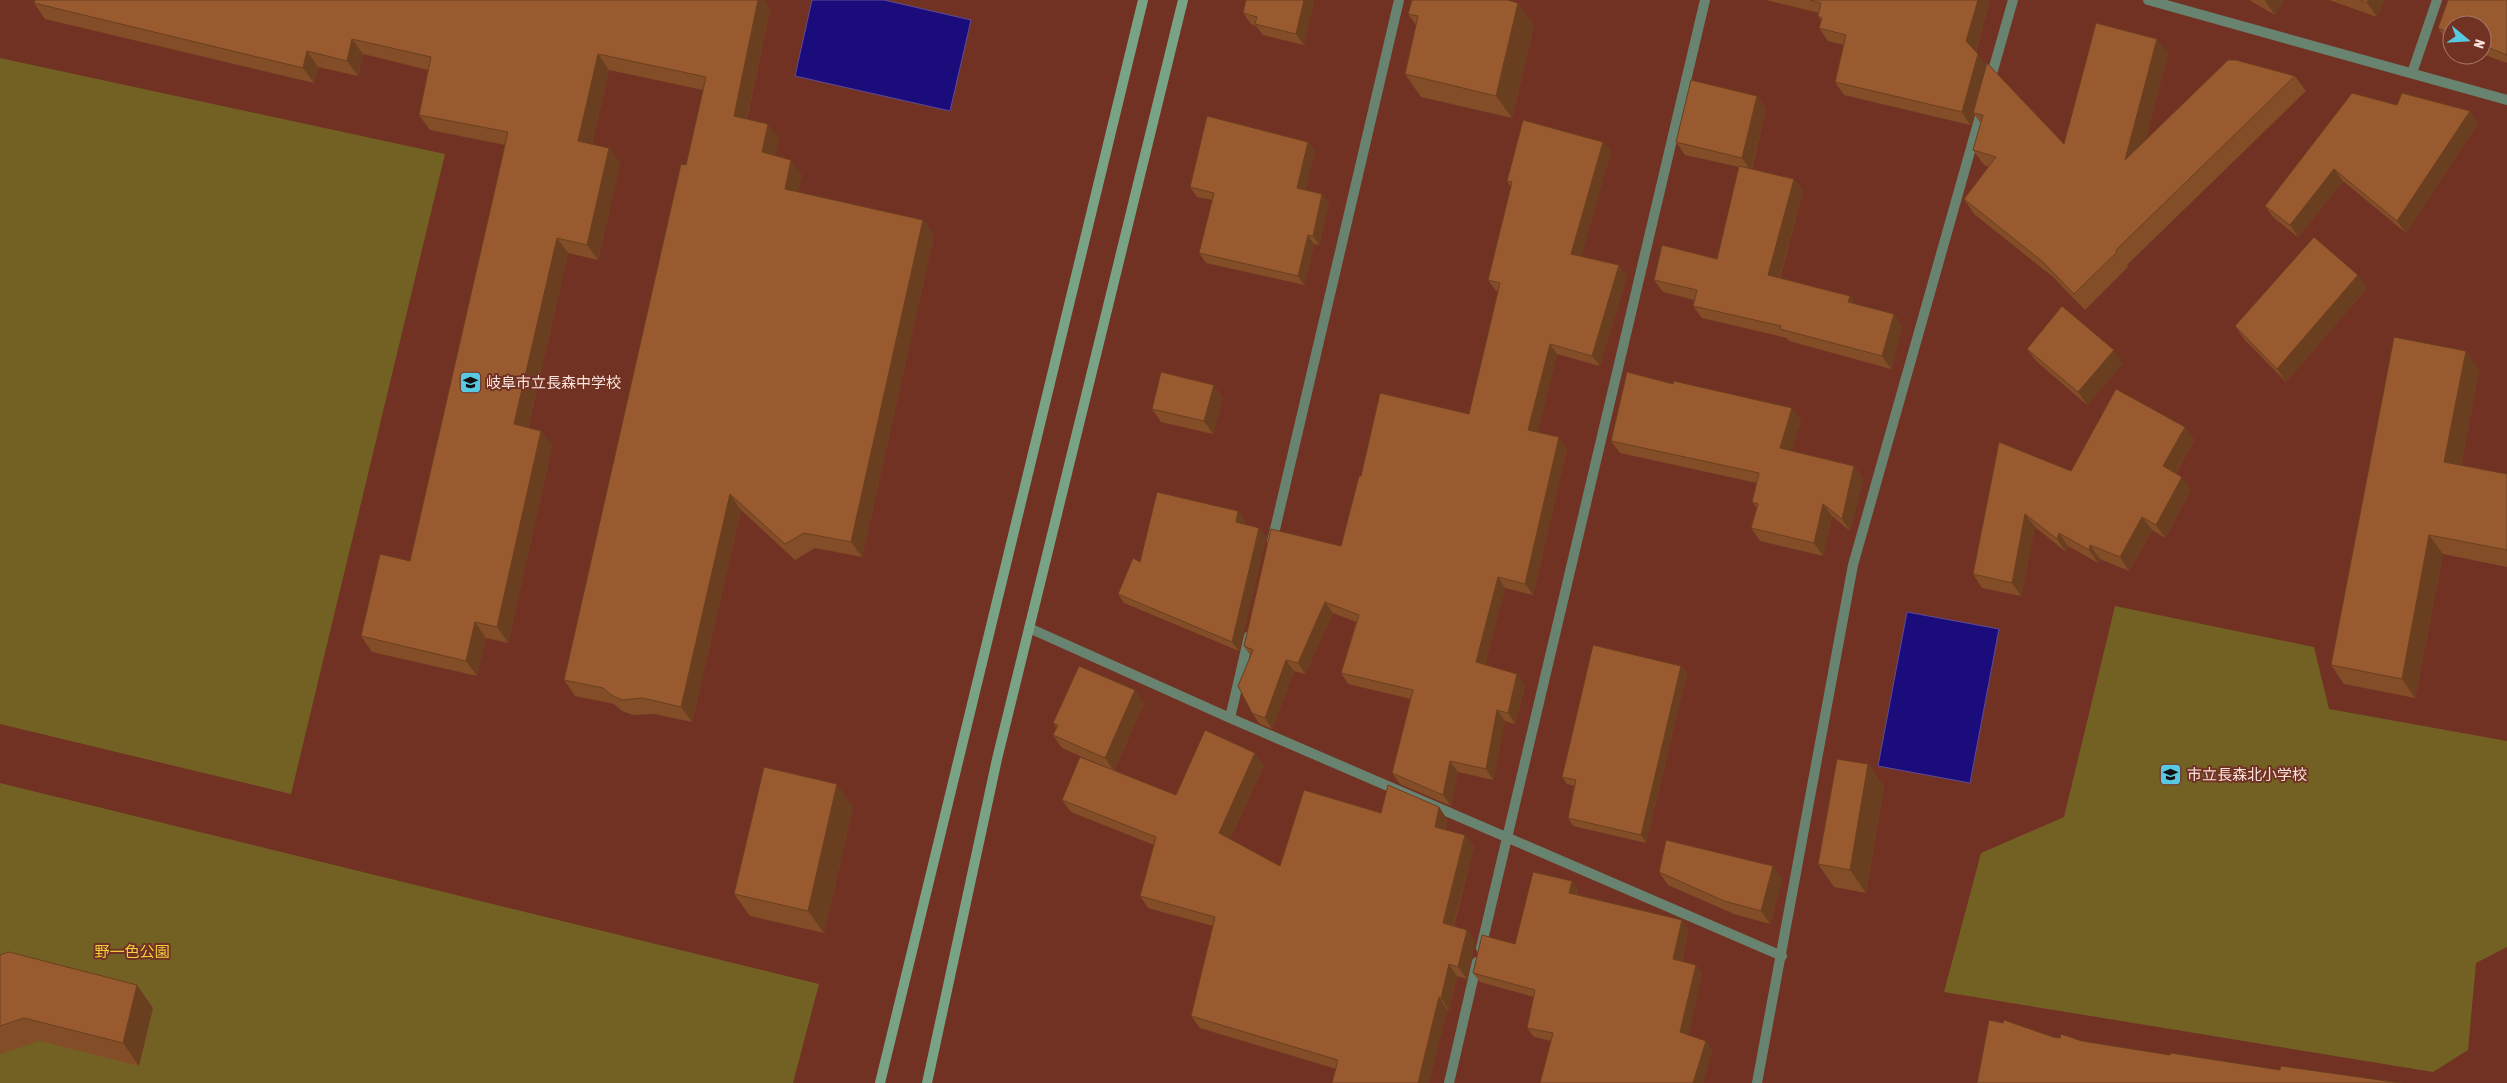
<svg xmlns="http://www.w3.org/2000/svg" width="2507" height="1083" font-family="'Asap Condensed','Noto Sans JP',sans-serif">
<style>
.green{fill:#726123}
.water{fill:#1b0c7b;stroke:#5e4c98}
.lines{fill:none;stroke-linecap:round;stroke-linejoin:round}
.street{stroke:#688370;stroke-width:10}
.secondary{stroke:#78a385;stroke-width:10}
.wall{fill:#834d28}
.shaded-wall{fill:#6a3f20}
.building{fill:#985a2e;stroke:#6a3f20}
.labels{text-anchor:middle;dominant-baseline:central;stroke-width:4;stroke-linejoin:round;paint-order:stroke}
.poi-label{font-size:15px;fill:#fae2dc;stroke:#713223;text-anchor:start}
.park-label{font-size:15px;fill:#f3cf3e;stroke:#713223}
</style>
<rect width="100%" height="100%" fill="#713223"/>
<path class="green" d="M0 58 445 154 291 794 0 724Z
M2115 606 2314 647 2329 709 2507 741V947L2476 963 2468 1050 2433 1072 1944 992 1981 853 2064 817Z
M0 783 819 984 793 1083H0Z"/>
<path class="water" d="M812 0H884L971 20 950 111 795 76Z
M1907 612 1999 629 1970 783 1878 766Z"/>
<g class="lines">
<path class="street" d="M2148 0 2507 100
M2412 73 2437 0
M1990 81 2013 0
M1272 542 1399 0
M1029 628 1230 718 1782 956
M1230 718 1249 636
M1481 948 1705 0
M1449 1083 1477 962
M1757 1083 1853 565 1982 109"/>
<path class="secondary" d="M880 1083 1143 0
M927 1083 997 759 1183 0"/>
</g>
<path class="wall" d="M35 0H764L770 9 747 119 779 139 775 156 802 175 798 192 923 220 934 235 862 557 815 548 795 560 741 510 692 722 654 714 633 715 622 711 614 704 575 696 564 680 686 165 703 90 609 70 592 144 609 148 620 164 598 260 568 253 528 428 541 431 552 446 508 643 486 638 477 676 372 652 361 636 410 561 505 145 430 130 419 115 428 70 363 54 358 76 318 67 314 83 45 19 34 3Z
M1314 0 1304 45 1263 35 1256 26 1251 24 1243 13Z
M1412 0H1509L1534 25 1512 118 1421 97 1405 74 1416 25 1408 14Z
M1766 0H1990L1976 52 1986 66 2064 144 2168 54 2145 141 2295 76 2306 91 2127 265 2128 267 2085 310 2053 277 1974 214 1964 199 1989 167 1984 165 1973 150 1981 124 1974 114 1970 125 1844 95 1835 82 1844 45 1828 41 1819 28 1821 21 1818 16 1819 13Z
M2249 0H2284L2275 15Z
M2329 0H2384L2377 17Z
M2507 0V63L2482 54V25H2452V42L2446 40 2438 28Z
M1757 96 1766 109 1752 169 1794 179 1803 191 1780 278 1850 296 1855 304 1894 314 1902 327 1891 369 1789 341 1787 338 1702 318 1693 306 1694 300 1663 292 1654 280 1717 259 1739 167 1685 155 1676 142Z
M2397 105 2478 123 2406 233 2343 181 2298 237 2274 218 2265 206Z
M1308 142 1315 151 1305 190 1322 194 1329 203 1319 245 1314 244 1304 285 1206 263 1199 253 1212 200 1197 197 1190 187Z
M1603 142 1611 152 1581 256 1627 276 1600 366 1557 354 1538 432 1567 448 1533 595 1505 588 1485 665 1525 685 1515 724 1505 721 1493 780 1458 772 1451 806 1400 784 1392 773 1411 699 1348 684 1341 673 1356 622 1333 613 1305 674 1294 671 1272 729 1260 724 1252 713 1250 655 1244 646 1341 546 1361 476 1469 414 1498 291H1496L1488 280 1511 187 1507 181Z
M2367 288 2286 382 2244 339 2235 326Z
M2027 349 2123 363 2087 405 2036 361Z
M2479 370 2461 465 2507 474V567L2443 554 2415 698 2344 684 2331 665Z
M1223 398 1213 434 1161 422 1152 409Z
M1801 420 1791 451 1854 466 1863 479 1850 531 1832 516 1823 556 1760 541 1751 528 1757 508 1752 502 1757 483 1620 453 1611 441Z
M2185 427 2194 440 2176 473 2191 490 2165 538 2152 530 2129 571 2100 559 2098 563 2068 546 2066 552 2035 527 2021 596 1982 588 1973 574 1999 442 2071 471Z
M1238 511 1245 521 1244 524 1259 528 1266 537 1239 651 1124 603 1118 594 1140 562Z
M1681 666 1687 673 1646 843 1573 826 1568 818 1574 786 1567 784 1562 777Z
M1144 703 1114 771 1062 748 1053 735 1057 728 1053 723Z
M1868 764 1884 787 1866 893 1834 887 1818 864Z
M1264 765 1230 839 1280 866 1381 813 1439 807 1447 819 1445 830 1465 835 1474 847 1454 926 1467 930 1475 941 1467 979 1457 976 1449 1010 1447 1009 1429 1083H1332L1336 1069 1200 1028 1191 1016 1213 926 1148 908 1140 896 1154 845 1071 812 1062 800 1176 795Z
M853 807 824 933 750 916 734 894Z
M1773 866 1782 879 1770 924 1734 914 1668 885 1659 872Z
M1572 881 1578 890V895L1682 920 1688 930 1682 961 1696 965 1702 974 1688 1035 1712 1050 1703 1083H1540L1551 1041 1534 1037 1527 1028 1534 997 1480 982 1473 973 1515 944Z
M0 955 153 1008 139 1066 40 1041 0 1054Z"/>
<path class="shaded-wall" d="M758 0H764L770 9 744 131 734 116Z
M1304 0H1314L1304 45 1296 34Z
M1978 0H1990L1975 54 1966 41Z
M2266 0H2284L2275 15 2265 1Z
M2368 0H2384L2377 17 2367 3Z
M1518 3 1534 25 1512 118 1496 96Z
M352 39 363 54 358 76 347 61Z
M2157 39 2168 54 2136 176 2125 160Z
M307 51 318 67 314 83 303 68Z
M598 54 609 70 589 156 578 141Z
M1978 54 1987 67 1970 125 1962 112Z
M1757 96 1766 109 1751 171 1742 158Z
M2470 111 2478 123 2406 233 2397 221Z
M768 124 779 139 773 168 762 152Z
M1308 142 1315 151 1304 198 1297 188Z
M1603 142 1611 152 1579 265 1571 254Z
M609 148 620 164 598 260 587 245Z
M791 160 802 175 795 204 785 189Z
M2334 169 2343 181 2298 237 2290 225Z
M1794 179 1803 191 1777 287 1768 275Z
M1322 194 1329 203 1319 245 1313 236Z
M923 220 934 235 862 557 851 542Z
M1308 235 1314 244 1304 285 1298 276Z
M557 238 568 253 525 440 514 424Z
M1619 265 1627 276 1600 366 1592 356Z
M2358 275 2367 288 2286 382 2277 369Z
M1850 296 1858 309 1848 302Z
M1894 314 1902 327 1891 369 1882 356Z
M1550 344 1557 354 1536 441 1528 430Z
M2114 350 2123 363 2087 405 2078 392Z
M2466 351 2479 370 2458 481 2444 462Z
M1214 385 1223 398 1213 434 1204 421Z
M1792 408 1801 420 1789 460 1780 448Z
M2185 427 2194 440 2172 479 2163 466Z
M541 431 552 446 508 643 497 627Z
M1559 437 1567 448 1533 595 1525 584Z
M1854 466 1863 479 1850 531 1842 519Z
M2182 477 2191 490 2165 538 2156 525Z
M730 494 741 510 692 722 681 707Z
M1823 504 1832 516 1823 556 1814 543Z
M1238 511 1245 521 1242 531 1236 522Z
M2025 514 2035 527 2021 596 2012 583Z
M2142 517 2152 530 2129 571 2120 557Z
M1259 528 1266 537 1239 651 1232 642Z
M2059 533 2068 546 2066 552 2057 539Z
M2429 535 2443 554 2415 698 2402 679Z
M2090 545 2100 559 2098 563 2089 550Z
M1498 577 1505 588 1483 673 1476 662Z
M1325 602 1333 613 1305 674 1298 663Z
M475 622 486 638 477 676 466 661Z
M1286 660 1294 671 1272 729 1265 718Z
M1681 666 1687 673 1646 843 1641 835Z
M1517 674 1525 685 1515 724 1508 713Z
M1135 690 1144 703 1114 771 1105 758Z
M1497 710 1505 721 1493 780 1486 769Z
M1255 753 1264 765 1227 845 1219 833Z
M1450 761 1458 772 1451 806 1443 795Z
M1868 764 1884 787 1866 893 1850 870Z
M837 784 853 807 824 933 808 911Z
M1439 807 1447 819 1443 839 1435 827Z
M1465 835 1474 847 1451 935 1443 923Z
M1773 866 1782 879 1770 924 1761 911Z
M1572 881 1578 890 1576 902 1569 893Z
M1682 920 1688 930 1680 969 1673 959Z
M1467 930 1475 941 1467 979 1458 967Z
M1449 964 1457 976 1449 1010 1441 998Z
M1696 965 1702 974 1687 1042 1680 1032Z
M137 985 153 1008 139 1066 123 1043Z
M1439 997 1447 1009 1429 1083H1418Z
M1706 1041 1712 1050 1703 1083H1693Z"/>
<path class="building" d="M35 0H758L734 116 768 124 762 152 791 160 785 189 923 220 851 542 804 533 785 544 730 494 681 707 643 698 622 700 611 695 603 688 564 680 681 164 686 165 706 77 598 54 578 141 609 148 587 245 557 238 514 424 541 431 497 627 475 622 466 661 361 636 380 554 410 561 508 132 419 115 431 57 352 39 347 61 307 51 303 68 34 3Z
M1246 0H1304L1296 34 1255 24 1257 17 1243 13Z
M1412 0H1507L1518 3 1496 96 1405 74 1418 16 1408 14Z
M1810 0H1978L1966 41 1978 54 1962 112 1835 82 1846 35 1819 28 1822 18 1818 16 1821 3Z
M2359 0H2368L2367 3Z
M2448 0H2507V55L2482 45V25H2452V34L2438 28Z
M2096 23 2157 39 2125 160 2228 60H2236L2295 76 2116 250 2117 252 2074 294 2043 262 1964 199 1996 157 1973 150 1983 115 1973 113 1987 63 2064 144Z
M1691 80 1757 96 1742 158 1676 142Z
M2352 93 2397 105 2402 93 2470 111 2397 221 2334 169 2290 225 2265 206Z
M1207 116 1308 142 1297 188 1322 194 1313 236 1308 235 1298 276 1199 253 1214 193 1190 187Z
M1523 120 1603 142 1571 254 1619 265 1592 356 1550 344 1528 430 1559 437 1525 584 1498 577 1476 662 1517 674 1508 713 1497 710 1486 769 1450 761 1443 795 1392 773 1413 690 1341 673 1359 615 1325 602 1298 663 1286 660 1265 718 1252 713 1238 686 1253 650 1244 646 1271 529 1341 546 1359 476H1361L1380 393 1469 414 1500 283 1488 280 1512 182 1507 181Z
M1739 166 1794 179 1768 275 1850 296 1848 302 1894 314 1882 356 1780 329 1781 326 1693 306 1697 290 1654 280 1662 245 1717 259Z
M2314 237 2358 275 2277 369 2235 326Z
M2062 306 2114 350 2078 392 2027 349Z
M2394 337 2466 351 2444 462 2507 474V550L2429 535 2402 679 2331 665Z
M1161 372 1214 385 1204 421 1152 409Z
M1627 372 1673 384 1674 381 1792 408 1780 448 1854 466 1842 519 1823 504 1814 543 1751 528 1758 504 1752 502 1759 473 1611 441Z
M2116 389 2185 427 2163 466 2182 477 2156 525 2142 517 2120 557 2090 545 2089 550 2059 533 2057 539 2025 514 2012 583 1973 574 1999 442 2071 471Z
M1157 492 1238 511 1236 522 1259 528 1232 642 1118 594 1133 558 1140 562Z
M1593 645 1681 666 1641 835 1568 818 1576 780 1562 777Z
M1079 666 1135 690 1105 758 1053 735 1058 725 1053 723Z
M1205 730 1255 753 1219 833 1280 866 1304 790 1381 813 1388 785 1439 807 1435 827 1465 835 1443 923 1467 930 1458 967 1449 964 1441 998 1439 997 1418 1083H1332L1338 1060 1191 1016 1215 917 1140 896 1156 837 1062 800 1080 757 1176 795Z
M1837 759 1868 764 1850 870 1818 864Z
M764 767 837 784 808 911 734 894Z
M1666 840 1773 866 1761 911 1724 901 1659 872Z
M1533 872 1572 881 1569 893 1682 920 1673 959 1696 965 1680 1032 1706 1041 1693 1083H1540L1553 1033 1527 1028 1535 990 1473 973 1482 935 1515 944Z
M9 952 137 985 123 1043 24 1018 0 1026V955Z
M1989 1020 2003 1023 2004 1020 2053 1037 2060 1038 2061 1034 2082 1041 2170 1055 2171 1053 2280 1070 2281 1066 2401 1083H1977Z"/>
<defs>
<symbol id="school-square" viewBox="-11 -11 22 22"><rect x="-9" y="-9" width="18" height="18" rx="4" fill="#57c9e2" stroke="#713223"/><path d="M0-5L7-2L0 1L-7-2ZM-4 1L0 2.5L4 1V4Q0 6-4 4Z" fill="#111"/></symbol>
</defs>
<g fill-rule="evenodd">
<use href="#school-square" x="458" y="370" width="25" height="25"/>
<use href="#school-square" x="2158" y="762" width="25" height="25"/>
</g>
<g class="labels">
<g class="poi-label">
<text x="486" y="382">岐阜市立長森中学校</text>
<text x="2187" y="774">市立長森北小学校</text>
</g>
<g class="park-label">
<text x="132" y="951">野一色公園</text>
</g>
</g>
<g transform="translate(2467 40) rotate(108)"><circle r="24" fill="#713223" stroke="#a8786d"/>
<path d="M0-4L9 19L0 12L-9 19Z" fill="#57c9e2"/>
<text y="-8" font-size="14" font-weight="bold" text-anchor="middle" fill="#fae2dc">N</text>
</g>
</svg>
